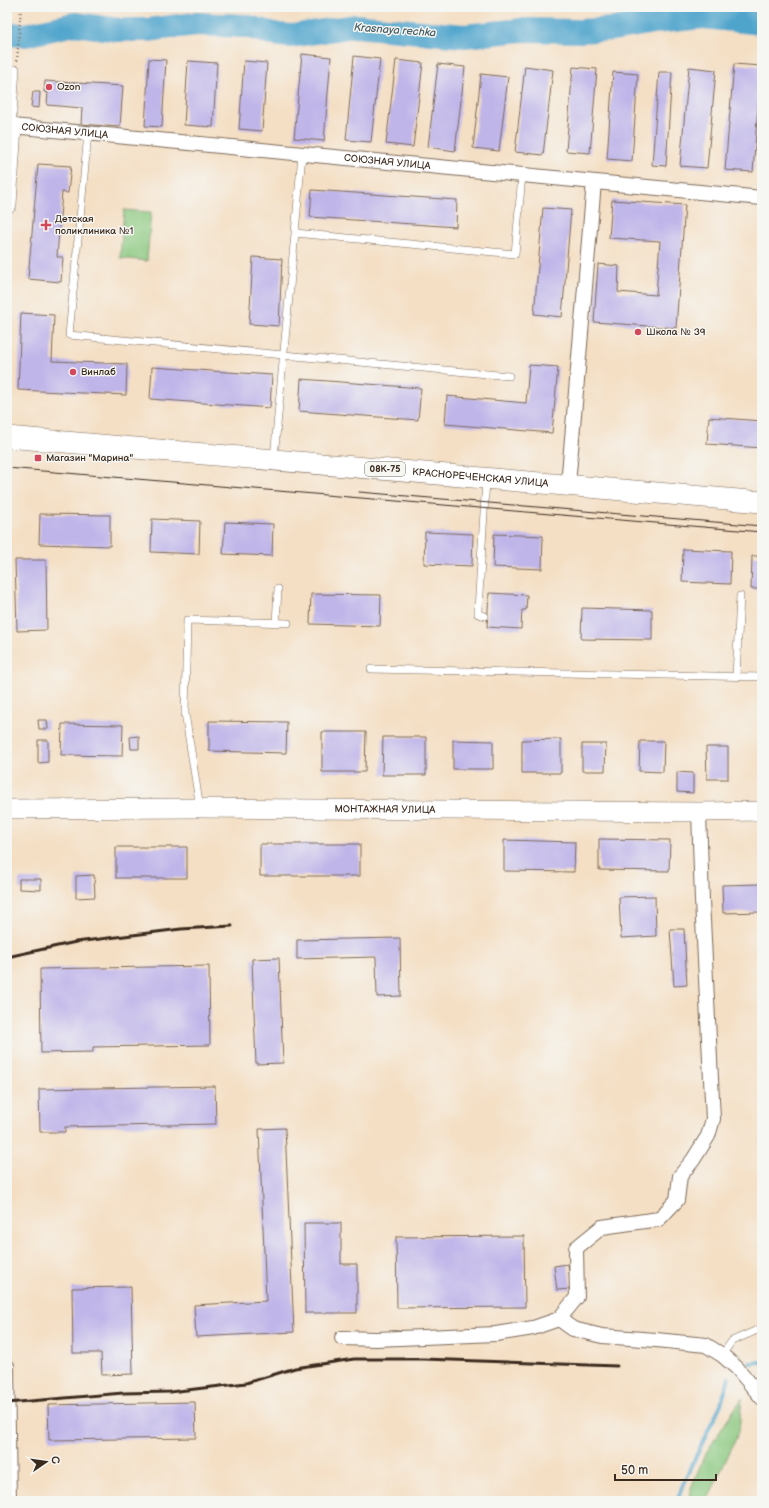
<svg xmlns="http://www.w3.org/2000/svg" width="769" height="1508" font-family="'Balsamiq Sans',sans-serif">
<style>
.green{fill:#89c77e;stroke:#62784e}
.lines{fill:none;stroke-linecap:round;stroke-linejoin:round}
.stream{stroke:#50a4cc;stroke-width:4}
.river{stroke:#50a4cc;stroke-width:24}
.building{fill:#bfb5e9}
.lane-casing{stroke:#7c6958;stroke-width:8}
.street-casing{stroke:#7c6958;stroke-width:16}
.secondary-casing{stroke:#7c6958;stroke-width:20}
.primary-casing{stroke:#7c6958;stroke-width:22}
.path{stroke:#7c6958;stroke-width:2.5;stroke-dasharray:1 3;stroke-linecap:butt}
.lane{stroke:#fff;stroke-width:7}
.street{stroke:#fff;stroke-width:14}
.secondary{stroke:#fff;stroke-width:19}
.primary{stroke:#fff;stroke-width:21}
.tram{stroke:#3b2a1e;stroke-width:1}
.rail{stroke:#3b2a1e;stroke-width:3}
.poi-dot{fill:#d1495b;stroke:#f6f6f2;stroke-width:1.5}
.labels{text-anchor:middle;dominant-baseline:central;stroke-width:3;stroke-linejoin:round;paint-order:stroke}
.shield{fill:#f6f6f2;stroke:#73675e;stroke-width:1}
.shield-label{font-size:9px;font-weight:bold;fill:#3b2a1e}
.poi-label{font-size:10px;fill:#3b2a1e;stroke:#f6f6f2;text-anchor:start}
.street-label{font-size:10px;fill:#3b2a1e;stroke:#f6f6f2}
.water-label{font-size:11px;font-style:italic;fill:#435b64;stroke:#f6f6f2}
</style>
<rect width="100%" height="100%" fill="#f6f6f2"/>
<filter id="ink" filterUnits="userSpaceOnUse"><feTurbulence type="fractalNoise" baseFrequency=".025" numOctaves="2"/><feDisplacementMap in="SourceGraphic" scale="8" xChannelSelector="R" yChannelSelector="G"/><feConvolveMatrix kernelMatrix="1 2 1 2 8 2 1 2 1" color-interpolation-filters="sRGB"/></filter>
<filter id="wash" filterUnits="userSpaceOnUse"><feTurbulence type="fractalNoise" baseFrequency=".012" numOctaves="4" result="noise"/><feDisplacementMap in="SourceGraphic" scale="16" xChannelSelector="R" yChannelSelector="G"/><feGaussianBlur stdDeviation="0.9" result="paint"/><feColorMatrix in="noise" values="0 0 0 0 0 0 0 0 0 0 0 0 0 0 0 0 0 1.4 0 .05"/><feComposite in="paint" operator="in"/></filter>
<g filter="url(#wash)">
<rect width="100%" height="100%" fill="#f4dfc4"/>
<path class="green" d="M124 210 151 212 147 261 120 258Z
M742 1398 739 1432 707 1501H688L691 1488 705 1454Z"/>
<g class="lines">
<path class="stream" d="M750 1363 762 1362
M677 1501 686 1477 721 1404 729 1378"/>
<path class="river" d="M7 34 25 35 75 24 119 30H147L196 24 245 26 279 35 291 36 355 26 464 36 522 30 580 31 613 29 654 22 703 17 762 23"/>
</g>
<g id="blocks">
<path class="building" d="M302 54 331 57 324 141 294 138Z
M354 56 380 59 371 142 346 140Z
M149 59 166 60 162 127 145 126Z
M396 60 423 63 413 147 386 144Z
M188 61 217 63 213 127 184 125Z
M244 61 267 63 262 131 239 129Z
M438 64 465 67 455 151 428 147Z
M734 64 761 66 753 172 725 170Z
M525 66 553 70 543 155 515 152Z
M573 67 597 69 590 153 566 151Z
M689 67 716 70 707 168 680 166Z
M613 72 638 74 632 161 607 159Z
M659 72H672L666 166 652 165Z
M481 74 508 77 499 151 473 148Z
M45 81 123 86 120 127 81 124 82 108 47 105 48 92H44Z
M33 92H40L39 108 31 107Z
M38 164 71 166 68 193 62 192 57 257H63L61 282 28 279Z
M312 190 457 200 456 227 310 217Z
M612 200 685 205 676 328 594 322 598 264 619 266 618 292 656 295 660 241 609 238Z
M543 208 571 210 562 317 534 314Z
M253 257 282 259 279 326 249 324Z
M21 313 54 315 52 361 127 364 126 395 18 390Z
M529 365 558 367 552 433 445 424 447 396 526 403Z
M152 367 272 375 270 408 150 399Z
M301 379 421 388 418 420 299 411Z
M709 417 762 421V448L707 444Z
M40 514 110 515V546L39 544Z
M152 519 200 521 199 554 151 552Z
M225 522 273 524 272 556 223 554Z
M425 532 473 534 472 566 424 564Z
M494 534 543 536 542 569 493 567Z
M683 549 731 551 730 584 682 582Z
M752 556H762V589H751Z
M15 560H46L47 630 17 631Z
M489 593 527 595 526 610H522L521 629 487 627Z
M311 594 381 595 380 626 310 624Z
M582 608 652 610V640L581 639Z
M38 720H47L48 729H39Z
M209 721 287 722 286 753 209 751Z
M62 724 123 725 122 756 61 755Z
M322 732H366L365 772H322Z
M139 736V749H131L130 737Z
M383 737H426V775H382Z
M561 739V773H522V740Z
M38 740H48V762L38 763Z
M453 740 493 741V769H453Z
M640 741H664L663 772 639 771Z
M582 744H606L605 771H582Z
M706 747H728V779H707Z
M677 772 693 773V793L677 792Z
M599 839 670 840 669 871 599 870Z
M504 840 575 842 574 872 504 871Z
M260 844H360V876H260Z
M116 847H187V878H116Z
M94 875 95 897 76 898V876Z
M19 879H41V890L19 889Z
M762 884V912L723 913 722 885Z
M655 896 656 936 621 938 619 897Z
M670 929H684L687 985 674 986Z
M400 938 401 996 377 997 376 957 297 959V940Z
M279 958 283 1063 256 1064 252 959Z
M209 966 210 1045 93 1047V1052L41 1053 40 969Z
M215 1086 216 1124 65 1127V1132H40L39 1089Z
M285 1128 294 1332 196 1337 194 1305 266 1301 259 1129Z
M304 1223H341V1264H357V1313H305Z
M524 1236 525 1307 397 1308 396 1237Z
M568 1264 571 1289 557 1290 554 1266Z
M131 1287 133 1374 102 1375 101 1353H73L72 1288Z
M195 1402 196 1438 49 1440 48 1405Z"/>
</g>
</g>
<g filter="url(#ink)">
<use href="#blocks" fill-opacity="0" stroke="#7c6958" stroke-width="1"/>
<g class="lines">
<defs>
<path id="lane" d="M12 126 16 69
M88 133 69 335 509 376
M302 154 295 233 515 254 522 175
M274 458 295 233
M485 616 478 614V610L486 480
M276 623 278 589
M371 669 762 677
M736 677 740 596
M200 808 185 713 187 620 288 623
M722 1355 732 1341 762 1328"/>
<g id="street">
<path id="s1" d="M12 126 762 198"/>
<path d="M568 485 594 182"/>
<path d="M559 1319 577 1297 576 1248 602 1227 659 1219 677 1200 680 1176 693 1160 708 1136 713 1119 702 900 699 812"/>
<path d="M342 1338 376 1339 496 1334 533 1328 559 1319 573 1329 602 1336 656 1340 706 1345 722 1355 737 1368 762 1398"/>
<path d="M7 1366 9 1501"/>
</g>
<g id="secondary">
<path d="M7 204 12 126"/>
<path id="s2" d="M7 809 200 808 699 812 762 811"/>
</g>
<g id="primary">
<path id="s3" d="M7 437 762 502"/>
</g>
</defs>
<use href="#lane" class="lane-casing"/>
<use href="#street" class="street-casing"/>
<use href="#secondary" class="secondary-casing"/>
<use href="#primary" class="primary-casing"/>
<path class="path" d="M17 61 21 7"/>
<use href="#lane" class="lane"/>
<use href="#street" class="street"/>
<use href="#secondary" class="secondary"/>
<use href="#primary" class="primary"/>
<path class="tram" d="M7 468 762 532
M359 492 762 526"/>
<path class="rail" d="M7 957 76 942 181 929 232 926
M7 1403 123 1393 170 1392 246 1383 295 1368 354 1359H423L617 1366"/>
</g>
</g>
<g class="poi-dot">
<circle cx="49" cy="87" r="4"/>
<path d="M44 219h4v4h4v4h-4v4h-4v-4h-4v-4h4z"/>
<circle cx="638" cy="332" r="4"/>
<circle cx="73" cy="372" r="4"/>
<rect x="34" y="454" width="8" height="8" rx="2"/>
</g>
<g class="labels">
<rect class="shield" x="365" y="462" width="40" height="14" rx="3"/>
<g class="shield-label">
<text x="385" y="469">08К-75</text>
</g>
<g class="poi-label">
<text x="57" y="87">Ozon</text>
<text x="55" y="219">Детская<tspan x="55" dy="12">поликлиника №1</tspan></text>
<text x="646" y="332">Школа № 39</text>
<text x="81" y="372">Винлаб</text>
<text x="46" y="458">Магазин "Марина"</text>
</g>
<g class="street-label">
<text stroke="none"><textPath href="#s1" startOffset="53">СОЮЗНАЯ УЛИЦА</textPath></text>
<text stroke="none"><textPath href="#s1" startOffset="377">СОЮЗНАЯ УЛИЦА</textPath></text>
<text stroke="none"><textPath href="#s3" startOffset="475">КРАСНОРЕЧЕНСКАЯ УЛИЦА</textPath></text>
<text stroke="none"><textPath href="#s2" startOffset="378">МОНТАЖНАЯ УЛИЦА</textPath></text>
</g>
<g class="water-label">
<text transform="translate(395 30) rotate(4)">Krasnaya rechka</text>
</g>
</g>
<rect width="769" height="1508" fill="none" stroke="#f6f6f2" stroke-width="24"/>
<g transform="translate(46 1462) rotate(77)" stroke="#f6f6f2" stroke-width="3" paint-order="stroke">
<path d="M0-3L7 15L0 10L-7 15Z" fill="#3b2a1e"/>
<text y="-6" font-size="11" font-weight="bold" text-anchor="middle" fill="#3b2a1e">С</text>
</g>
<path d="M615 1474v6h101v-6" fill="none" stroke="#3b2a1e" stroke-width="2"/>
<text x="621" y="1474" font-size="12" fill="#3b2a1e" stroke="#f6f6f2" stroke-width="3" paint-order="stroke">50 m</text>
</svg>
